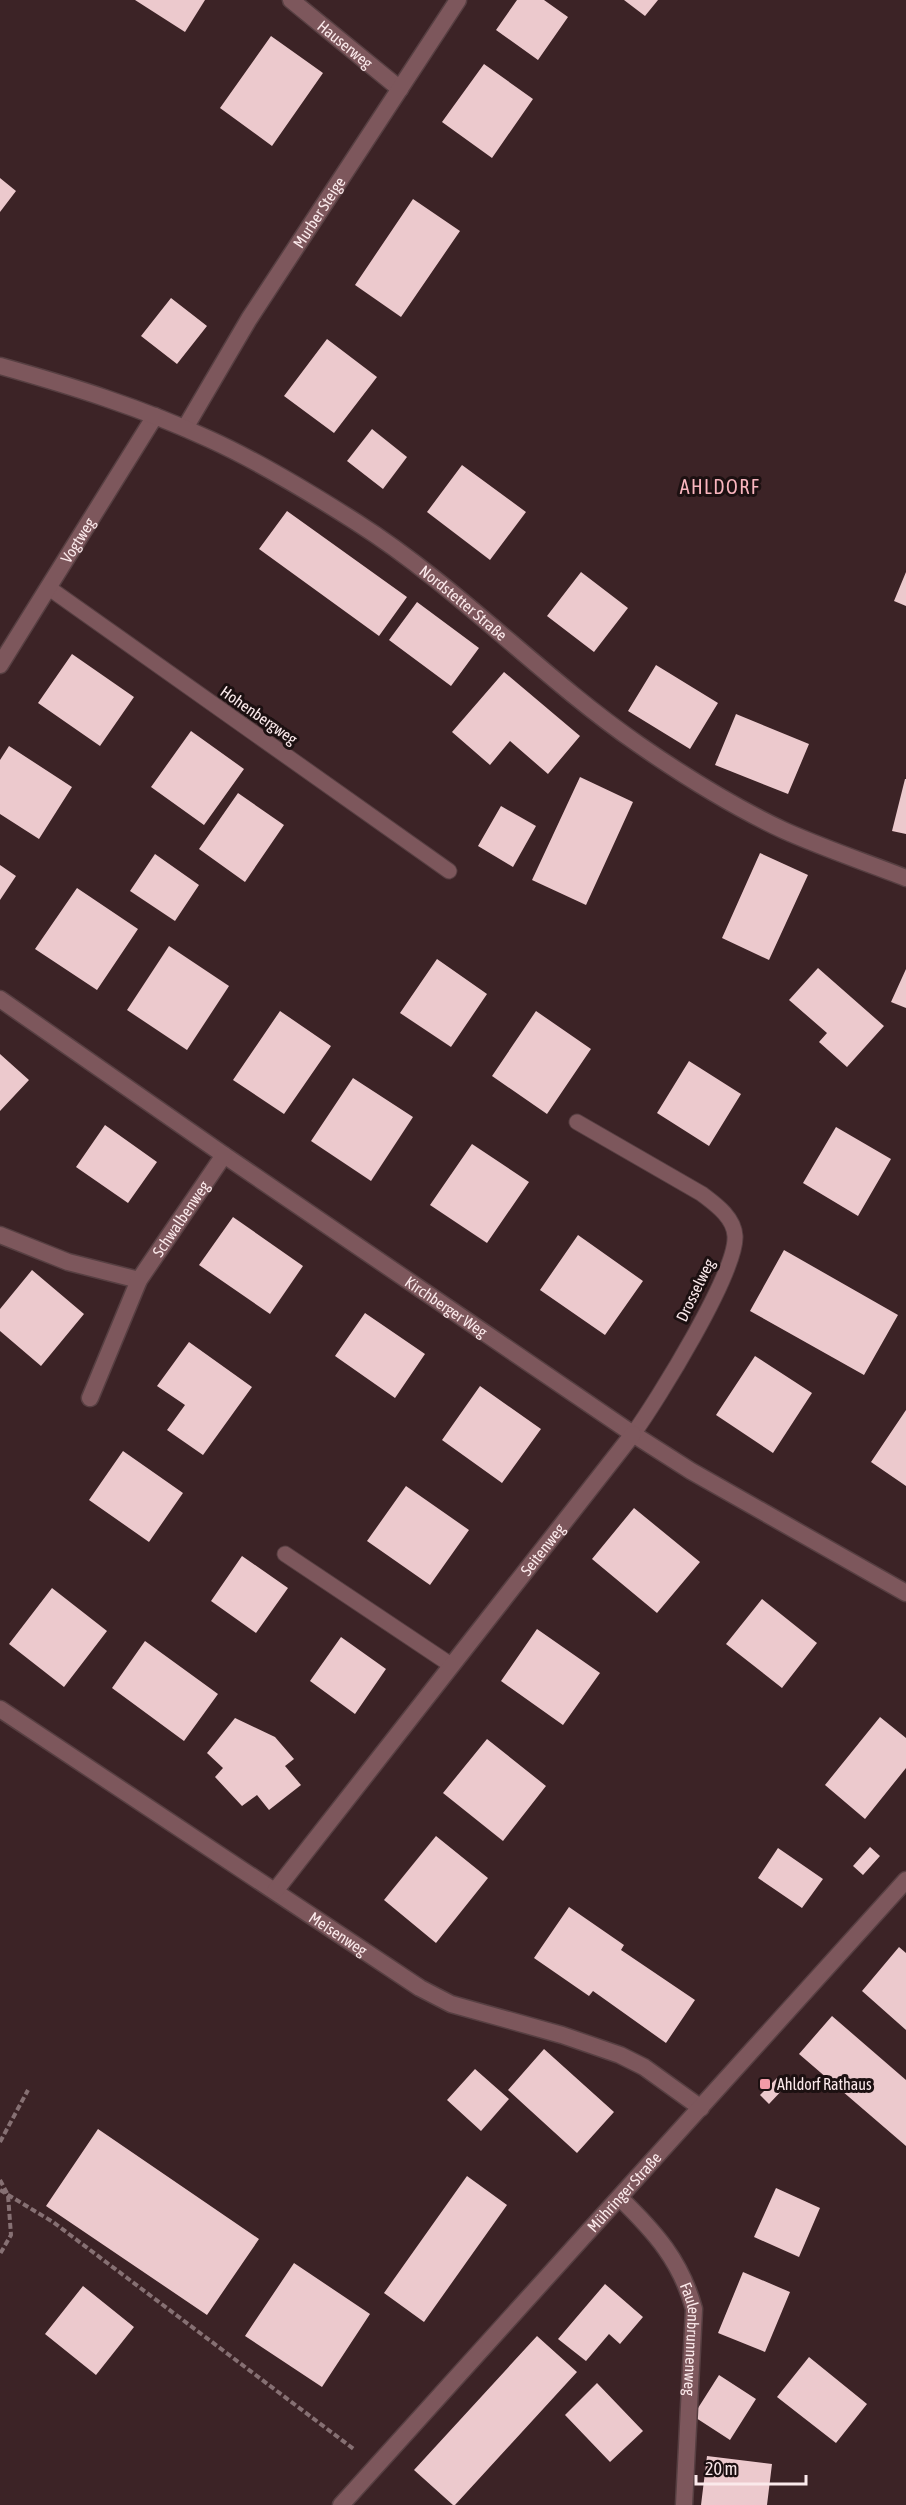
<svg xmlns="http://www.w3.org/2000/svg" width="906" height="2505" font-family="'Asap Condensed',sans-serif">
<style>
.building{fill:#ecc9cd}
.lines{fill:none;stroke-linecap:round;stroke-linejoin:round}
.service-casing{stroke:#573f42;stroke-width:17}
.minor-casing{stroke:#573f42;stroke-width:19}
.tertiary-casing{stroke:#573f42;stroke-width:19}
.path{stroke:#867073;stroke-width:4;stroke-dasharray:6 3;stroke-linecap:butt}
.service{stroke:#7d575c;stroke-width:15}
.minor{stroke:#7d575c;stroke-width:16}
.tertiary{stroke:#7d575c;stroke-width:16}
.poi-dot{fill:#f39aa7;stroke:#1c1011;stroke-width:2}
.labels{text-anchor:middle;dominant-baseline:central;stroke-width:6;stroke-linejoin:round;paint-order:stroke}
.street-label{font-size:16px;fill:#fbe9eb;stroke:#1c1011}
.poi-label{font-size:16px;fill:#fbe9eb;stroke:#1c1011;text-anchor:start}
.quarter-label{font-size:20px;letter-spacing:1.5px;fill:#f9b5be;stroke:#1c1011}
</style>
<rect width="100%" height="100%" fill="#3c2326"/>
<path class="building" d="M135 0H205L185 32Z
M517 0H544L568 17 538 60 496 30Z
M624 0H658L645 16Z
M271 36 323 73 272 146 220 108Z
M484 64 533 99 492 158 442 122Z
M0 178 16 191 0 212Z
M413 199 460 231 401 317 355 285Z
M171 298 207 326 177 364 141 336Z
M327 339 377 377 334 433 284 396Z
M372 429 407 457 383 489 347 461Z
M462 465 526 512 490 560 427 512Z
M287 511 407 597 379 636 259 549Z
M581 572 628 608 594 652 547 616Z
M906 572V606L894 601Z
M417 602 479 648 451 686 389 640Z
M72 654 134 697 100 746 38 703Z
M656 665 718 703 690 749 628 711Z
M504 672 580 736 548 774 510 741 490 765 452 732Z
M736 714 809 744 788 794 715 765Z
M191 731 244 769 204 825 151 787Z
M9 746 72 787 39 839 0 814V760Z
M580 777 633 802 586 905 532 880Z
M905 779H906V834L892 831Z
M238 793 284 825 245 882 199 849Z
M501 806 536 826 513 867 478 846Z
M760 853 808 875 769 960 722 938Z
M155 854 199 885 175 921 130 891Z
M0 865 16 876 0 900Z
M77 888 138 929 97 990 35 949Z
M169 946 229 986 187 1050 127 1010Z
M437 959 487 994 451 1047 400 1013Z
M818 968 884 1026 847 1067 819 1042 827 1033 789 1000Z
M906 969V1008L891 1002Z
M280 1011 331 1046 284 1114 233 1080Z
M536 1011 591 1049 547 1114 492 1076Z
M0 1054 29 1080 0 1111Z
M689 1061 741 1094 709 1146 657 1113Z
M353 1078 413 1117 371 1181 311 1141Z
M105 1125 157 1162 128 1203 76 1167Z
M836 1127 891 1159 858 1216 803 1183Z
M472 1144 529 1182 487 1243 430 1205Z
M233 1217 303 1266 270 1314 199 1265Z
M578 1235 643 1281 605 1335 540 1290Z
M784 1250 898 1315 864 1375 750 1311Z
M32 1270 84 1314 41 1366 0 1331V1309Z
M365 1313 425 1354 395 1398 335 1356Z
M189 1342 252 1387 203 1455 167 1430 185 1405 157 1386Z
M755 1356 812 1393 773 1453 716 1415Z
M480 1386 541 1429 502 1483 442 1440Z
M906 1410V1486L871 1462Z
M123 1451 183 1493 149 1542 89 1500Z
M406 1486 469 1530 430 1585 367 1541Z
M634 1508 700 1562 657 1613 592 1559Z
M242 1556 288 1588 256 1633 211 1601Z
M52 1588 107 1631 64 1687 9 1644Z
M762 1599 817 1643 782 1688 726 1644Z
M537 1629 600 1673 563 1725 501 1681Z
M341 1637 386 1669 355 1714 310 1681Z
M145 1641 218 1694 184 1741 112 1688Z
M880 1717 906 1738V1768L865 1819 825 1785Z
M235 1718 275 1737 294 1759 285 1766 301 1785 269 1810 257 1795 242 1806 215 1777 223 1768 207 1753Z
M487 1739 546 1786 503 1841 443 1793Z
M436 1836 488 1878 436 1943 384 1900Z
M870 1847 880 1856 863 1875 853 1866Z
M778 1848 823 1879 802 1908 758 1878Z
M569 1907 624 1945 621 1950 695 2000 666 2043 593 1991 589 1996 534 1958Z
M899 1947 906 1953V2030L862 1991Z
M832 2016 906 2080V2146L799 2054Z
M544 2049 614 2112 577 2153 508 2090Z
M475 2069 509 2099 481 2131 447 2100Z
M777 2078 786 2086 769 2104 760 2095Z
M98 2129 259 2239 207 2315 46 2206Z
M467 2176 507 2205 424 2322 384 2293Z
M776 2188 820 2208 799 2257 754 2237Z
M294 2263 370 2314 322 2387 245 2336Z
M743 2272 790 2292 765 2352 718 2333Z
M605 2284 643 2317 620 2344 609 2334 586 2361 558 2339Z
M83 2286 134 2327 96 2375 45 2334Z
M537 2336 577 2372 455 2505H453L414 2470Z
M809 2357 867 2404 836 2443 777 2397Z
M719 2375 756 2399 730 2440 693 2416Z
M597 2383 643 2431 610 2462 565 2415Z
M707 2456 772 2464 767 2505H701Z"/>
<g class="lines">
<defs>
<path id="service" d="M49 588 449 871
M577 1122 702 1194C715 1204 734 1217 735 1236 737 1272 657 1401 633 1434
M285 1554 451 1665"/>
<g id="minor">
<path id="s1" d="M291 0 400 89"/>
<path id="s2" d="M185 428 249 319 458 0"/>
<path id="s3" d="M0 665 155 416"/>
<path id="s4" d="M0 999 224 1155 633 1434 691 1471 906 1593"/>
<path d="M0 1235 68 1262 139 1280"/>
<path id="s5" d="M90 1398 139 1280 224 1155"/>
<path id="s6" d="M0 1709 420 1988 451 2004 562 2035 620 2055 644 2067 701 2108"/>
<path id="s7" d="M275 1891 633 1434"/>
<path id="s8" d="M620 2198C655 2232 681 2261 694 2309L684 2505"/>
</g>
<g id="tertiary">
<path id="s9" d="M0 366C71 386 142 408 209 439 260 462 309 492 356 522 457 586 540 676 638 744 684 776 732 806 783 830 823 848 865 862 906 878"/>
<path id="s10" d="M341 2505 906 1880"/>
</g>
</defs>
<use href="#service" class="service-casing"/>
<use href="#minor" class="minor-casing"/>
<use href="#tertiary" class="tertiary-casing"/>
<path class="path" d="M0 2142 28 2090
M0 2180 8 2195 11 2235 0 2254
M0 2190 53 2222 355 2450"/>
<use href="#service" class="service"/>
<use href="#minor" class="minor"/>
<use href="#tertiary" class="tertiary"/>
</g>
<rect class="poi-dot" x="759" y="2078" width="12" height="12" rx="3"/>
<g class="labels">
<g class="street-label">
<text stroke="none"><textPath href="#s1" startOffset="70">Hauserweg</textPath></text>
<text stroke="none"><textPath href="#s2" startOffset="254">Murber Steige</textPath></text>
<text stroke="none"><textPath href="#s3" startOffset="147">Vogtweg</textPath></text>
<text stroke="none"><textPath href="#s9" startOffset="525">Nordstetter Straße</textPath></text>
<text transform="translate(259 715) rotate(35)">Hohenbergweg</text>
<text stroke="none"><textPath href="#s5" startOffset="202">Schwalbenweg</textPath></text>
<text transform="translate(695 1290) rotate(-64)">Drosselweg</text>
<text stroke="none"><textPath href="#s4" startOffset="542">Kirchberger Weg</textPath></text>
<text stroke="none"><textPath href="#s7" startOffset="434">Seitenweg</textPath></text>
<text stroke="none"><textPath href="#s6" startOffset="406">Meisenweg</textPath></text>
<text stroke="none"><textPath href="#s10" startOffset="422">Mühringer Straße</textPath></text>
<text stroke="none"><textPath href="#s8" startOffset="165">Faulenbrunnenweg</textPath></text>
</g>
<g class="poi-label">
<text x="777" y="2084">Ahldorf Rathaus</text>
</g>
<g class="quarter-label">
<text x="720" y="486">AHLDORF</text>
</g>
</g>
<path d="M696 2475v9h110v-9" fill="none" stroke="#fbe9eb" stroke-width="3"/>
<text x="705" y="2475" font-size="18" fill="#fbe9eb" stroke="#1c1011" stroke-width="4.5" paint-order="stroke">20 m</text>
</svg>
